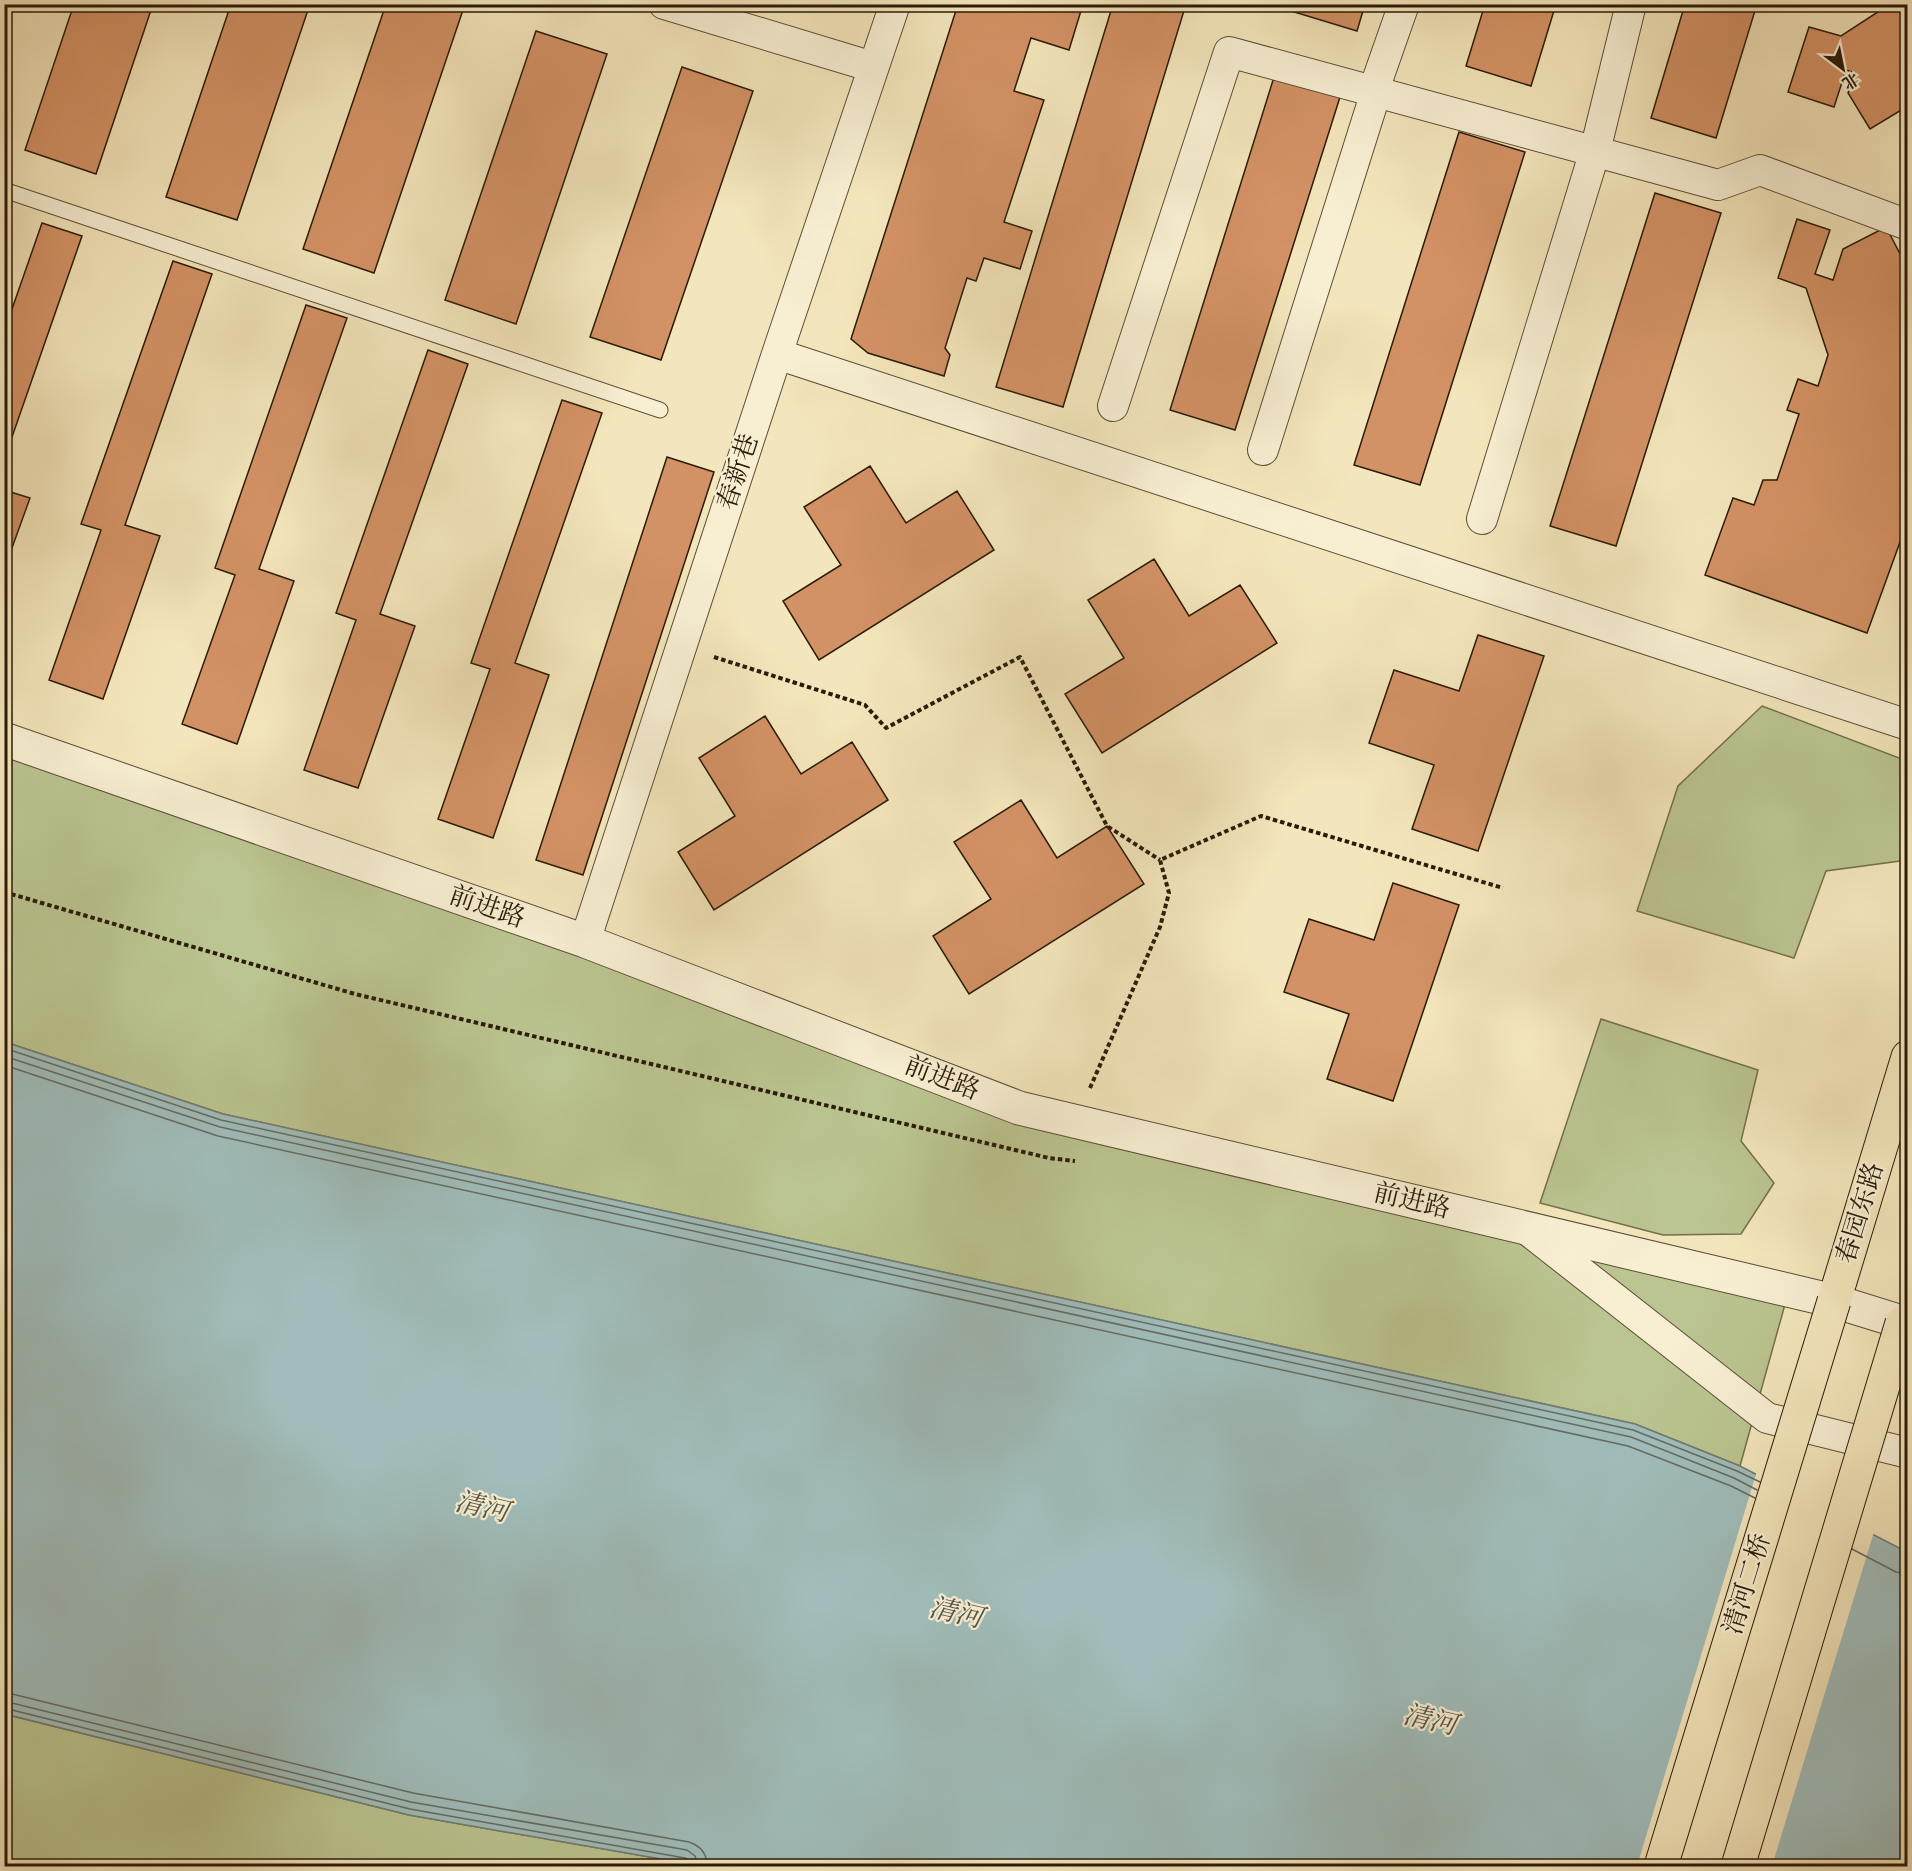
<svg xmlns="http://www.w3.org/2000/svg" width="1912" height="1871" font-family="'IM FELL Double Pica','Noto Serif SC',serif">
<style>
.green{fill:#bbc591;stroke:#72704c;stroke-width:1.5}
.water{fill:#a0bdbb;stroke:#717c73;stroke-width:1.5}
.pier{fill:#f4e6bc}
.lines{fill:none;stroke-linecap:round;stroke-linejoin:round}
.shore{stroke:#656c62;stroke-width:1.5}
.building{fill:#d39265;stroke:#2a1b08;stroke-width:1.5}
.service-casing{stroke:#5c4e35;stroke-width:17}
.minor-casing{stroke:#5c4e35;stroke-width:32}
.tertiary-casing{stroke:#5c4e35;stroke-width:35}
.primary-casing{stroke:#2a1b08;stroke-width:35}
.path{stroke:#2a1b08;stroke-width:4;stroke-dasharray:4.5 3;stroke-linecap:butt}
.service{stroke:#f8efd3;stroke-width:15}
.minor{stroke:#f8efd3;stroke-width:30}
.tertiary{stroke:#f8efd3;stroke-width:33}
.primary{stroke:#f4e6bc;stroke-width:33}
.primary-bridge-casing{stroke:#2a1b08;stroke-width:35;stroke-linecap:butt}
.primary-bridge{stroke:#f4e6bc;stroke-width:33}
.labels{text-anchor:middle;dominant-baseline:central;stroke-width:4.5;stroke-linejoin:round;paint-order:stroke}
.street-label{font-size:26px;fill:#2a1b08;stroke:#f8efd3}
.water-label{font-size:27px;font-style:italic;fill:#535447;stroke:#f8efd3}
</style>
<rect width="100%" height="100%" fill="#f4e6bc"/>
<filter id="stains"><feTurbulence type="fractalNoise" baseFrequency=".00333" numOctaves="4"/><feColorMatrix values="0 0 0 0 .2 0 0 0 0 .09 0 0 0 0 .02 0 0 0 .5 -.17"/></filter>
<radialGradient id="worn" r=".72"><stop offset=".6" stop-color="#630" stop-opacity="0"/><stop offset="1" stop-color="#630" stop-opacity=".3"/></radialGradient>
<path class="green" d="M1762 706 1902 759 1907 770 1908 837 1900 861 1826 871 1794 958 1637 911 1678 786Z
M5 739 1019 1108 1789 1290 1740 1466 1635 1424 223 1114 5 1042Z
M1601 1019 1758 1070 1741 1141 1774 1183 1741 1234 1663 1235 1540 1203Z
M4 1714 409 1815 701 1866H5Z"/>
<path class="water" d="M5 1042 223 1114 1635 1424 1740 1466 1907 1552V1866H701L409 1815 5 1714Z"/>
<path class="pier" d="M1757 1471 1874 1532 1772 1866H1637Z"/>
<g class="lines">
<path class="shore" d="M4 1048 221 1120 1633 1430 1737 1471 1760 1482
M4 1056 220 1127 1631 1437 1734 1478 1757 1490
M4 1065 218 1136 1628 1446 1731 1486 1755 1498
M1852 1549 1896 1572 1908 1574
M4 1692 413 1793 689 1842C701 1846 707 1854 707 1866
M4 1701 411 1802 687 1850 695 1856 698 1866
M4 1708 410 1809 685 1858 690 1861 691 1866"/>
</g>
<path class="building" d="M74 4H153L96 174 25 150Z
M231 4H310L237 220 166 197Z
M386 4H465L374 273 303 249Z
M787 4H804L802 10Z
M958 4H1083L1069 50 1031 38 1014 91 1044 100 1004 222 1032 231 1020 269 984 258 976 281 967 278 945 348 950 355 944 376 868 353 851 339Z
M1113 4H1186L1063 407 996 387Z
M1293 4H1365L1357 31 1291 11Z
M1485 4H1556L1531 86 1466 66Z
M1685 4H1757L1716 138 1651 118Z
M1890 4H1908V106L1870 129 1848 93 1855 73 1846 70 1834 107 1788 92 1809 27 1841 36Z
M536 31 607 54 516 324 445 300Z
M682 67 753 91 661 360 590 337Z
M1274 77 1340 97 1235 430 1170 410Z
M1459 132 1525 152 1420 485 1354 465Z
M1655 193 1721 213 1616 546 1550 526Z
M1797 219 1830 230 1815 274 1833 280 1843 249 1886 227 1908 269V520L1867 633 1705 575 1733 498 1754 505 1763 480H1777L1799 414 1787 410 1798 379 1818 386 1828 355 1806 288 1778 278Z
M42 223 82 236 4 460V332Z
M173 261 212 274 125 525 160 536 103 699 49 680 101 530 81 524Z
M306 305 347 318 259 569 294 581 237 744 182 724 235 575 215 568Z
M428 350 468 364 380 614 415 626 358 788 304 770 356 620 336 613Z
M562 400 602 413 515 663 549 675 493 838 438 819 490 669 471 663Z
M667 457 714 472 583 875 536 860Z
M870 466 906 523 957 491 994 550 819 660 783 601 841 565 804 507Z
M4 490 30 498 4 570Z
M1154 559 1189 616 1240 585 1277 643 1102 753 1065 694 1124 658 1088 600Z
M1478 635 1544 656 1478 851 1412 829 1434 765 1369 743 1394 670 1459 691Z
M765 716 801 774 852 742 888 800 714 910 678 852 735 816 699 758Z
M1021 800 1057 858 1107 826 1144 884 969 994 933 936 991 899 954 842Z
M1393 883 1459 905 1393 1101 1327 1079 1349 1014 1284 992 1309 919 1374 940Z"/>
<g class="lines">
<defs>
<path id="service" d="M4 190 660 410"/>
<path id="minor" d="M664 4 873 67
M777 354 1908 725
M1113 406 1229 52 1718 185 1760 170 1908 225
M1263 450 1376 92 1377 81 1404 4
M1482 519 1595 151 1631 4
M585 941 777 354 895 4
M1525 1228 1767 1418 1908 1453"/>
<path id="tertiary" d="M4 739 585 941 1019 1108 1834 1301 1908 1324"/>
<path id="primary" d="M1834 1301 1908 1057"/>
</defs>
<use href="#service" class="service-casing"/>
<use href="#minor" class="minor-casing"/>
<use href="#tertiary" class="tertiary-casing"/>
<use href="#primary" class="primary-casing"/>
<path class="path" d="M714 657 865 705 886 728 1020 657 1107 826 1160 860
M4 892 355 994 1049 1158 1075 1161
M1090 1088 1160 927 1169 893 1160 860 1261 816 1503 888"/>
<use href="#service" class="service"/>
<use href="#minor" class="minor"/>
<use href="#tertiary" class="tertiary"/>
<use href="#primary" class="primary"/>
<defs>
<path id="primary-bridge" d="M1661 1866 1834 1301
M1738 1866 1902 1323"/>
</defs>
<use href="#primary-bridge" class="primary-bridge-casing"/>
<use href="#primary-bridge" class="primary-bridge"/>
</g>
<g class="labels">
<g class="street-label">
<text transform="translate(738 472) rotate(-72)">春新巷</text>
<text transform="translate(487 907) rotate(19)">前进路</text>
<text transform="translate(942 1078) rotate(21)">前进路</text>
<text transform="translate(1412 1201) rotate(13)">前进路</text>
<text transform="translate(1860 1213) rotate(-73)">春园东路</text>
<text transform="translate(1747 1584) rotate(-73)">清河二桥</text>
</g>
<g class="water-label">
<text transform="translate(482 1507) rotate(13)">清河</text>
<text transform="translate(956 1613) rotate(13)">清河</text>
<text transform="translate(1430 1720) rotate(13)">清河</text>
</g>
</g>
<rect width="1912" height="1871" fill="none" stroke="#f4e6bc" stroke-width="24"/>
<rect x="6" y="6" width="1900" height="1859" fill="none" stroke="#2a1b08" stroke-width="3"/>
<rect x="12" y="12" width="1888" height="1847" fill="none" stroke="#2a1b08" stroke-width="1.5"/>
<g transform="translate(1843 69) rotate(148)" stroke="#f8efd3" stroke-width="4.5" paint-order="stroke">
<path d="M0-4.5L10 22L0 15L-10 22Z" fill="#2a1b08"/>
<text y="-9" font-size="16" font-weight="bold" text-anchor="middle" fill="#2a1b08">北</text>
</g>
<rect width="100%" height="100%" filter="url(#stains)"/>
<rect width="100%" height="100%" fill="url(#worn)"/>
</svg>
